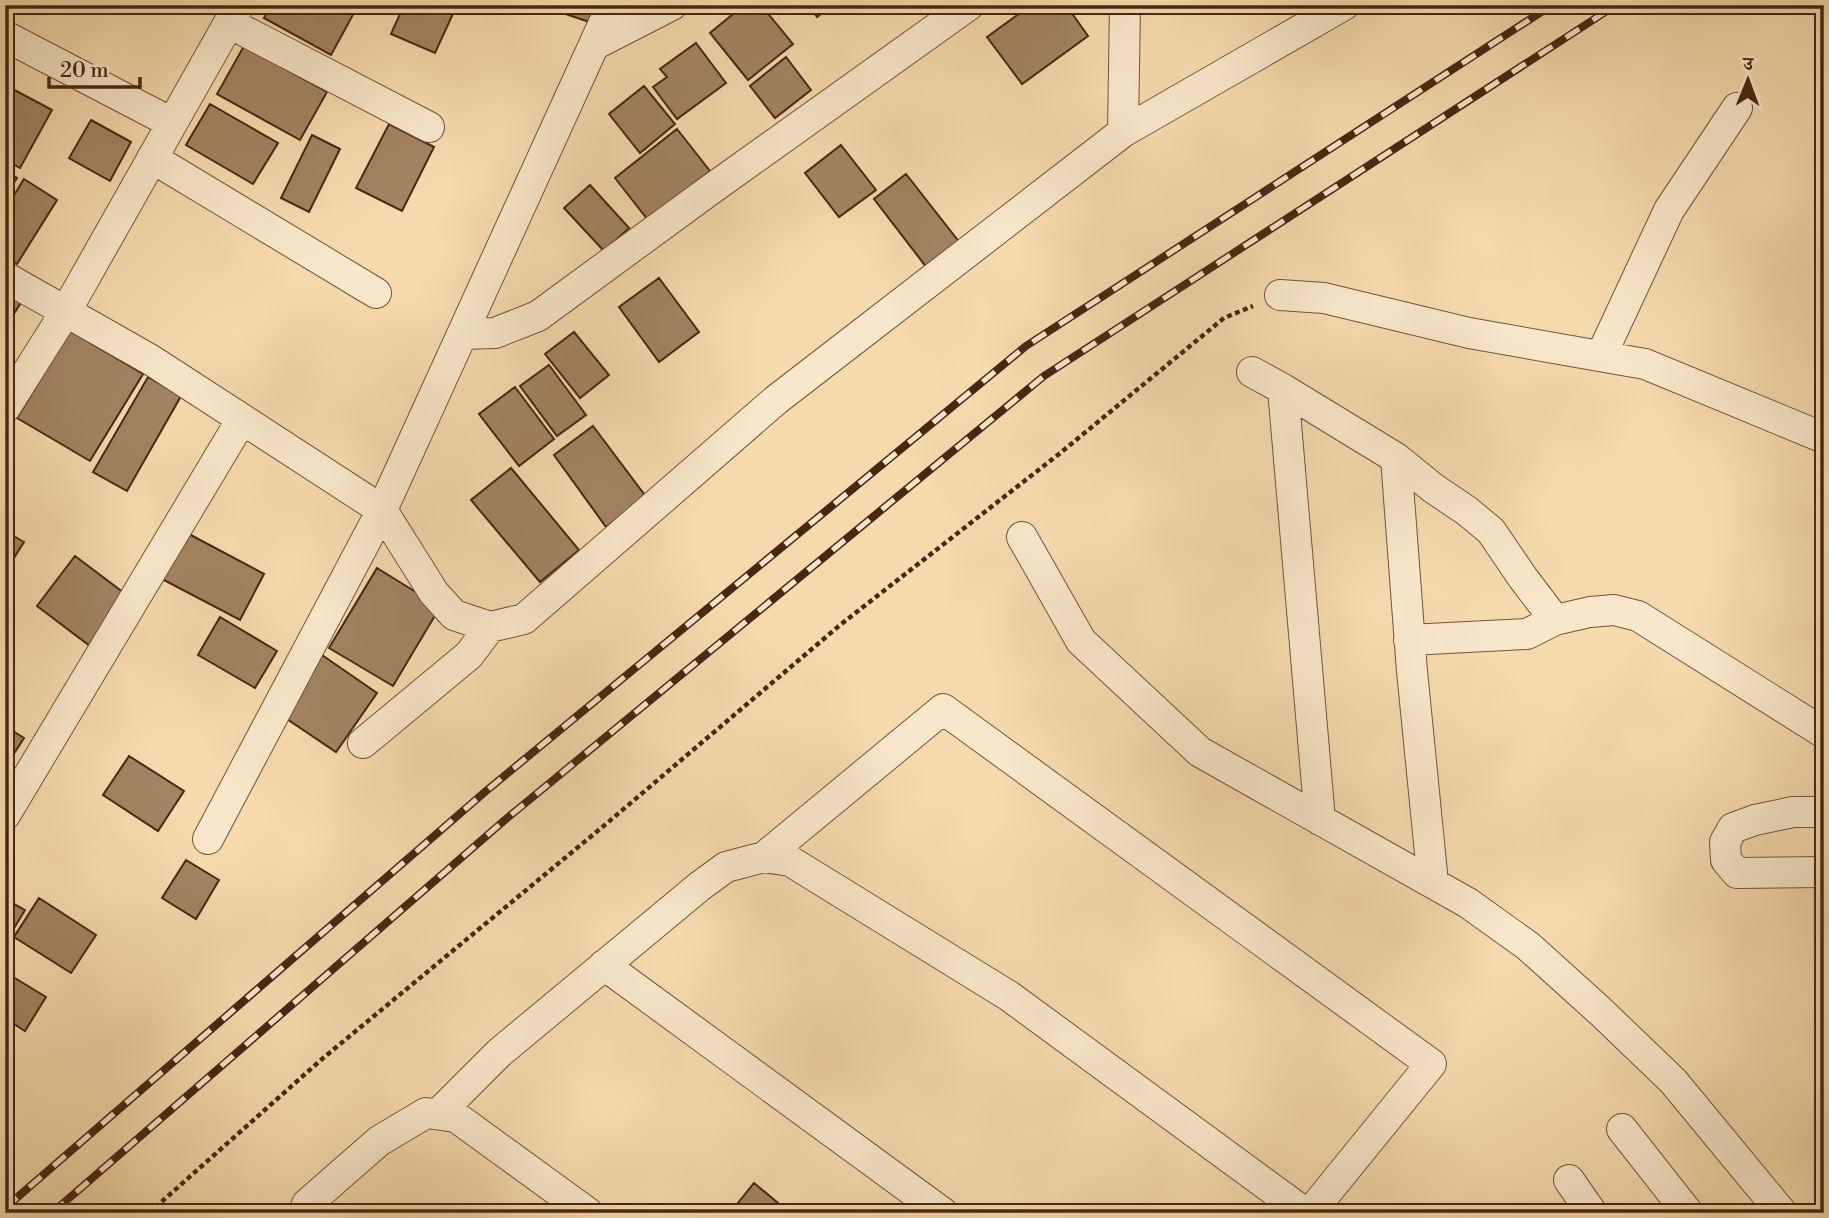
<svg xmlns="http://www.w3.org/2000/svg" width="1829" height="1218" font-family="'Libre Bodoni','Noto Serif Devanagari',serif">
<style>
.building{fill:#a28462;stroke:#482711;stroke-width:2}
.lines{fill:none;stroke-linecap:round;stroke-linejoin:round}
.minor-casing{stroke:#735438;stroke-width:32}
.path{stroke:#482711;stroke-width:4.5;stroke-dasharray:5 3.5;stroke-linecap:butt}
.minor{stroke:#f8e7ca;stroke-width:30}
.rail-casing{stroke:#482711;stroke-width:8}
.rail{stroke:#f8e7ca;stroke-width:5;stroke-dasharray:16;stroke-linecap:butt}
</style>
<rect width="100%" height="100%" fill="#f5daad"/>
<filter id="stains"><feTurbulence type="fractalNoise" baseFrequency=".00286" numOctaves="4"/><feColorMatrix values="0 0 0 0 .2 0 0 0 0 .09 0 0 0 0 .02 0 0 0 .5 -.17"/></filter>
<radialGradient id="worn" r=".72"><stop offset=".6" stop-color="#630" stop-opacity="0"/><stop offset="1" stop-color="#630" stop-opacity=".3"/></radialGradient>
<path class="building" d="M167 5H182L178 12Z
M271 5H340L354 13 331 55 264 18Z
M404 5H457L435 53 391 34Z
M539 5H601L595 24Z
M744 5H761L793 44 748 80 710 33Z
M809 5H833L817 17Z
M1031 5H1066L1088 36 1022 84 987 37Z
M696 43 726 83 677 119 653 87 667 77 660 69Z
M244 46 327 92 300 140 217 94Z
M786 57 811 90 775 118 750 86Z
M5 85 52 110 20 168 5 160Z
M644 86 675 124 640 153 609 114Z
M210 104 278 143 253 184 186 145Z
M91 120 131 142 110 181 69 158Z
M389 124 434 147 402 211 356 188Z
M677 129 710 171 648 220 615 178Z
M312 135 340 149 309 212 281 198Z
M841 145 876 190 839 217 805 173Z
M5 170 17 178 5 196Z
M906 174 960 243 927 268 874 199Z
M24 179 57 200 17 264 5 257V210Z
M590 185 629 228 604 251 564 208Z
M659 278 699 332 659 362 619 307Z
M5 290 22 301 5 328Z
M70 331 143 374 90 461 17 418Z
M574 332 609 375 580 398 545 354Z
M549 365 586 415 557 436 520 386Z
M148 377 181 396 127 491 93 472Z
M515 387 554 439 519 466 479 414Z
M593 426 647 498 606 527 554 455Z
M511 468 579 550 540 582 471 500Z
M5 531 24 542 5 572Z
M187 533 264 574 240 620 162 579Z
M75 556 128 596 90 646 37 606Z
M377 568 440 607 393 686 329 648Z
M220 617 277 651 255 688 198 655Z
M322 655 377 693 336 752 281 715Z
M5 726 24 738 8 763 5 761Z
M129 756 184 791 158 831 103 795Z
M186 860 219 880 196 919 162 898Z
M39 898 96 935 71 973 14 937Z
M5 899 25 910 11 933 5 929Z
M5 972 46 997 25 1031 5 1018Z
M754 1183 790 1213H730Z"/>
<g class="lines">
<defs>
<path id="minor" d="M229 23 429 127
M5 36 172 123
M594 45 672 5
M1123 132 1125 5
M152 158 376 293
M5 277 151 360 382 510 434 593 454 615 490 627 524 619 776 400 1123 132 1344 5
M1280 295 1324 298 1469 333 1645 364 1824 438
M463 334 495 333 538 316 710 190 969 5
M1601 356 1669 210 1737 108
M1252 372 1283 389 1396 458 1433 488 1467 511 1491 531 1523 578 1555 620 1590 612 1614 610 1638 616 1824 733
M1283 389 1320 820
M5 408 66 311 239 5
M1396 458 1412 671 1433 883
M1022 537 1081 641 1200 752 1468 903 1528 946 1600 1011 1673 1081 1782 1213
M1409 640 1527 634 1555 620
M363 743 469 655 490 627
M1824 812H1793L1755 820 1733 828 1725 842 1726 860 1737 873 1824 872
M5 815 242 419
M208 839 382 510 612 5
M764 857 943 709 1431 1064 1310 1213
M604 965 943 1213
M438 1114 499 1053 700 886 726 867 764 857 790 861 1009 996 1305 1213
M1622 1129 1688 1213
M1569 1180 1592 1213
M304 1213 307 1204 379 1141 426 1113 456 1117 588 1213"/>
</defs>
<use href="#minor" class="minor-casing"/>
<path class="path" d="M149 1213 322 1059 606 824 840 625 1059 454 1224 318 1253 306"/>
<use href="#minor" class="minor"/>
<defs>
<path id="rail" d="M5 1208 486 791 1026 346 1552 5
M52 1213 506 819 1044 376 1616 5"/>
</defs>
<use href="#rail" class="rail-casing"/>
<use href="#rail" class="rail"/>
</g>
<rect width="1829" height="1218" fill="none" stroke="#f5daad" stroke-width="28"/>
<rect x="7" y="7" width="1815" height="1204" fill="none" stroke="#482711" stroke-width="3.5"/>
<rect x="14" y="14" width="1801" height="1190" fill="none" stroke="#482711" stroke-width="2"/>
<g transform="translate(1748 80) rotate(1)" stroke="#f8e7ca" stroke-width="5" paint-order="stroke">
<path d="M0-5L12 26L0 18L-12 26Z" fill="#482711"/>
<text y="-10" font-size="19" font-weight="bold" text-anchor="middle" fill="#482711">उ</text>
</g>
<path d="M49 77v10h91v-10" fill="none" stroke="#482711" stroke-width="3.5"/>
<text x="60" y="77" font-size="21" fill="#482711" stroke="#f8e7ca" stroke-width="5" paint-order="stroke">20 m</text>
<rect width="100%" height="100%" filter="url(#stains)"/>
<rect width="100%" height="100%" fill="url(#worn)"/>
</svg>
